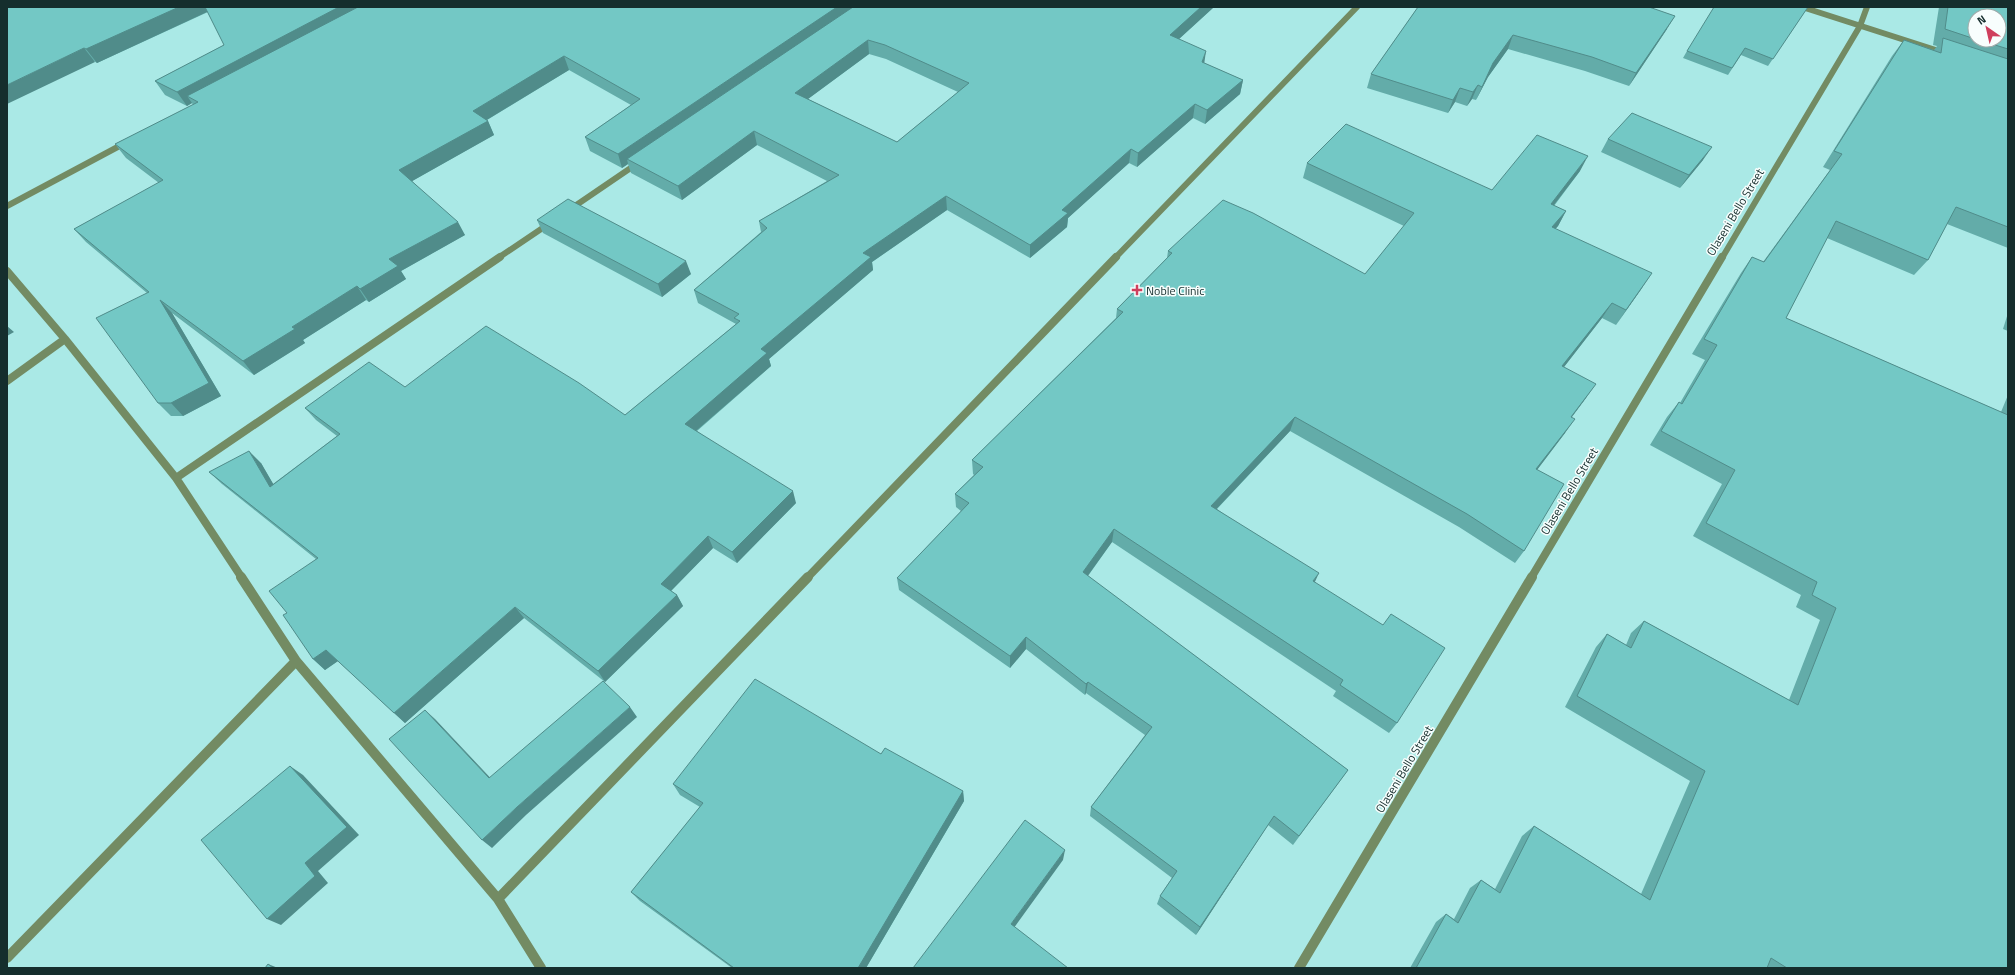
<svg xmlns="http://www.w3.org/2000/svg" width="2015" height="975" font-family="'Titillium Web',sans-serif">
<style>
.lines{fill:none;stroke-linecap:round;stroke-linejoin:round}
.service{stroke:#738b63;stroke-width:6}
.minor-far2{stroke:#738b63;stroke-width:6}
.minor-far1{stroke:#738b63;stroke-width:8}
.minor{stroke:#738b63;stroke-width:10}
.wall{fill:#63aca9;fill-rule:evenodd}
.shaded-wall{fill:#508c8a}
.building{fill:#73c8c5;stroke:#508c8a;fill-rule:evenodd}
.poi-dot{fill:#cf3f5d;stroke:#f8fefd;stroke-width:1.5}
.labels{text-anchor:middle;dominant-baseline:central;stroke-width:3;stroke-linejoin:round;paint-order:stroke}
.street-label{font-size:12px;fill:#152e2d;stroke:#f8fefd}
.poi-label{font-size:12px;fill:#152e2d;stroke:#f8fefd;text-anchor:start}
</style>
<rect width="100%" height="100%" fill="#aae9e6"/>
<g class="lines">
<path class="service" d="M1860 26 1867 7"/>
<path class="minor-far2" d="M1802 7 1945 53
M7 206 127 142
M569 210 638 163
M498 258 550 223
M1115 258 1357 7
M1722 258 1860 26"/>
<path class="minor-far1" d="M7 271 65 339 176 478 242 578
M7 381 65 339
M176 478 500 257
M807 578 1116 257
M1531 578 1722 257"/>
<path class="minor" d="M241 577 296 661 498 899 541 968
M498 899 808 577
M7 958 296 661
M1299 968 1532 577"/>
</g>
<path class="wall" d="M7 7H1214L1179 39 1204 63 1243 80 1240 94 1205 124 1193 118 1137 167 1129 163 1068 218 1067 227 1030 258 947 210 872 262 873 270 769 359 771 366 697 431 796 503 737 563 713 548 671 591 677 595 683 606 605 682 524 618 405 723 338 661 325 670 313 659 287 613 316 559 222 484 209 472 261 463 273 484 337 436 316 420 305 408 405 387 625 415 736 324 698 303 694 290 761 232 759 221 827 181 757 145 682 200 631 173 628 164 622 168 590 151 585 137 631 105 569 70 487 120 488 121 494 135 412 181 465 235 401 271 406 279 369 302 366 300 303 340 305 343 254 375 172 313 221 396 183 416H171L158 403 147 293 86 242 74 229 159 183 126 158 115 144 193 105 192 103 187 106 165 95 155 81 224 45 208 12 97 63ZM869 54 886 59 958 92 897 142 808 99Z
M1418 7 1667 29 1629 86 1585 71 1508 49 1488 77 1476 100 1472 99 1467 106 1455 102 1448 113 1367 88 1371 74Z
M1808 7 1768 66 1741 55 1728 75 1683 58 1687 51Z
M1939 7H2008V248L1947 224 1928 260 1914 275 1827 238 1786 318 2001 412 2008 395V968H1410L1436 922 1446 914 1454 919 1470 888 1481 880 1495 889 1522 836 1534 826 1641 894 1690 781 1565 707 1596 647 1607 634 1626 645 1631 633 1644 621 1789 700 1820 620 1796 607 1801 595 1693 536 1722 484 1650 445 1667 417 1679 402 1680 403 1705 360 1692 354 1741 273 1752 257 1763 262 1830 170 1823 167 1892 56 1904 40 1934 50 1937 46 1933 45ZM1975 16 1999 40H1975Z
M1608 139 1703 160 1680 188 1601 152Z
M1307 163 1492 190 1580 171 1554 206 1566 211 1558 226 1555 229 1642 288 1616 325 1602 318 1564 367 1586 398 1572 417 1565 433 1537 470 1524 551 1515 563 1459 527 1290 431 1217 509 1315 582 1397 723 1389 733 1333 696 1336 691 1112 542 1088 576 1348 770 1293 845 1268 825 1196 935 1157 904 1160 896 1172 878 1090 816 1091 807 1145 735 1086 693 1085 695 1026 649 1010 668 899 590 897 578 961 511 956 507 955 494 974 475 973 474 972 460 1116 318 1117 309 1167 258 1168 251 1365 274 1404 226 1303 178Z
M537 220 691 274 662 297 543 233Z
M2008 313V331L2003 329Z
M881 754 963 791 964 801 866 968H732L640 901 631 892 700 807 680 795 673 784Z"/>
<path class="shaded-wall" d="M179 7H207L209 11 97 63 86 49Z
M339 7H372L187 96 192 103 187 106 177 92Z
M837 7H859L627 159 628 164 622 168 618 154Z
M1201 7H1214L1168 49 1170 35Z
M1675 16 1667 29 1629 86 1636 73Z
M1513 35 1508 49 1488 77 1476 100 1482 87 1493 63Z
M868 40 869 54 797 107 795 93Z
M84 48 95 62 7 104V85Z
M1206 51 1204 65 1202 62Z
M564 56 569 70 480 124 473 111Z
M1243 80 1240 94 1205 124 1207 110Z
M1478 85 1472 99 1467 106 1473 92Z
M1460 88 1455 102 1448 113 1453 100Z
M1195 104 1193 118 1137 167 1138 153Z
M488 121 494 135 407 184 399 170Z
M754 131 757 145 682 200 678 186Z
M1712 147 1703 160 1680 188 1689 175Z
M1131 149 1129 163 1068 218 1067 227 1030 258V245L1062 210Z
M1588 156 1580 171 1543 219 1551 204Z
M946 196 947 210 872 262 873 270 769 359 771 366 690 436 685 424 761 349 863 253Z
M1566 211 1558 226 1544 242 1552 227Z
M458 222 465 235 401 271 406 279 369 302 360 289 389 259Z
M686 261 691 274 662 297 658 284Z
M1652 273 1642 288 1616 325 1626 310Z
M357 286 366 300 303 340 305 343 254 375 243 361 292 327Z
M160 300 172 313 221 396 183 416 171 403Z
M1612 303 1602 318 1553 381 1562 366Z
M7 326 14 332 7 336Z
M1596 384 1586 398 1561 431 1571 417Z
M1295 417 1290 431 1207 519 1211 506Z
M1575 419 1565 433 1527 483 1536 469Z
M249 451 261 463 282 499 270 487Z
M793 491 796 503 737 563 732 552Z
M1114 529 1112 542 1081 585 1083 572Z
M708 536 713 548 667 595 661 584Z
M1319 573 1313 586V581Z
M677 595 683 606 605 682 598 671Z
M515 607 524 618 405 723 394 713Z
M1026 637V649L1010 668V656Z
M326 650 338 661 325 670 313 659Z
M1088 682 1086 693 1085 695 1086 684Z
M630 707 637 717 526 815 492 848 482 840 517 807Z
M425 710 435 719 498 786 489 778Z
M290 766 303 775 359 835 318 871 328 883 281 925 267 919 305 863Z
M963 791 964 801 866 968H858Z
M1274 816 1268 825 1196 935 1200 927Z
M1065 850 1063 860 1011 932V924Z
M268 964 278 968H273Z"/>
<path class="building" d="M7 7H179L86 49 84 48 7 85Z
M205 7H339L177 92 155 81 224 45Z
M358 7H837L618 154 585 137 640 99 564 56 473 111 488 121 399 170 458 222 389 259 398 266 360 289 357 286 292 327 295 329 243 361 160 300 209 383 171 403H158L96 318 149 292 74 229 163 180 115 144 198 102 187 96Z
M853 7H1201L1170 35 1206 51 1202 62 1243 80 1207 110 1195 104 1138 153 1131 149 1062 210 1068 213 1030 245 946 196 863 253 871 257 761 349 767 353 685 424 793 491 732 552 708 536 661 584 677 595 598 671 515 607 394 713 326 650 313 659 283 615 287 613 269 591 318 558 209 472 249 451 270 487 340 434 305 408 369 362 405 387 486 326 579 383 625 415 740 321 734 318 739 314 694 290 767 228 759 221 839 175 754 131 678 186 627 159ZM868 40 885 45 969 83 897 142 795 93Z
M1418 7H1649L1675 16 1636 73 1592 57 1513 35 1493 63 1482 87 1478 85 1473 92 1460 88 1453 100 1371 74Z
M1714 7H1808L1773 59 1745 48 1732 68 1687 51Z
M1948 7H2008V49L1979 40H1999V16H1975V39L1945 29Z
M1943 38 2008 59V227L1956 207 1928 260 1836 221 1786 318 2008 415V968H1787L1771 958 1767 968H1416L1446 914 1458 923 1481 880 1500 893 1534 826 1650 900 1705 771 1577 696 1607 634 1631 648 1644 621 1798 705 1836 608 1812 595 1817 582 1706 523 1735 470 1661 431 1679 402 1682 404 1717 345 1704 339 1752 257 1764 262 1842 154 1834 151 1904 40 1941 53Z
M1632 113 1712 147 1689 175 1608 139Z
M1346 124 1492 190 1537 135 1588 156 1551 204 1566 211 1552 227 1652 273 1626 310 1612 303 1562 366 1596 384 1571 417 1575 419 1536 469 1564 484 1524 551 1467 514 1295 417 1211 506 1319 573 1313 581 1383 625 1391 614 1445 648 1397 723 1340 685 1343 680 1114 529 1083 572 1348 770 1299 836 1274 816 1200 927 1160 896 1177 871 1091 807 1152 727 1088 682 1086 684 1026 637 1010 656 897 578 969 503 955 494 983 467 972 460 1123 312 1117 309 1172 253 1168 251 1223 200 1253 213 1365 274 1414 213 1307 163Z
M568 199 686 261 658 284 537 220Z
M755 679 881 754 885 748 963 791 858 968H734L631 892 703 803 673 784Z
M603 681 630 707 517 807 482 840 389 739 425 710 489 778Z
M290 766 347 827 305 863 315 876 267 919 201 840Z
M1025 820 1065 850 1011 924 1068 968H913Z
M268 964 273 968H265Z"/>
<path class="poi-dot" d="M1135 284h4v4h4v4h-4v4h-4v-4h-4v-4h4z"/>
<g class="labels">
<g class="street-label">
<text transform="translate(1735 212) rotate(-59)">Olaseni Bello Street</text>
<text transform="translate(1569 491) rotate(-59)">Olaseni Bello Street</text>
<text transform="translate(1404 769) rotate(-59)">Olaseni Bello Street</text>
</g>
<g class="poi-label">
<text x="1146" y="290">Noble Clinic</text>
</g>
</g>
<rect width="2015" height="975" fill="none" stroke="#152e2d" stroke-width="16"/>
<g transform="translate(1987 28) rotate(326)"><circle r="19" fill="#f8fefd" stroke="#9dabaa"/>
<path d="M0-3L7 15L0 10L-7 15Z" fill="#cf3f5d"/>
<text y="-6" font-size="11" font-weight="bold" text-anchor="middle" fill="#152e2d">N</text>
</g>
</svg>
